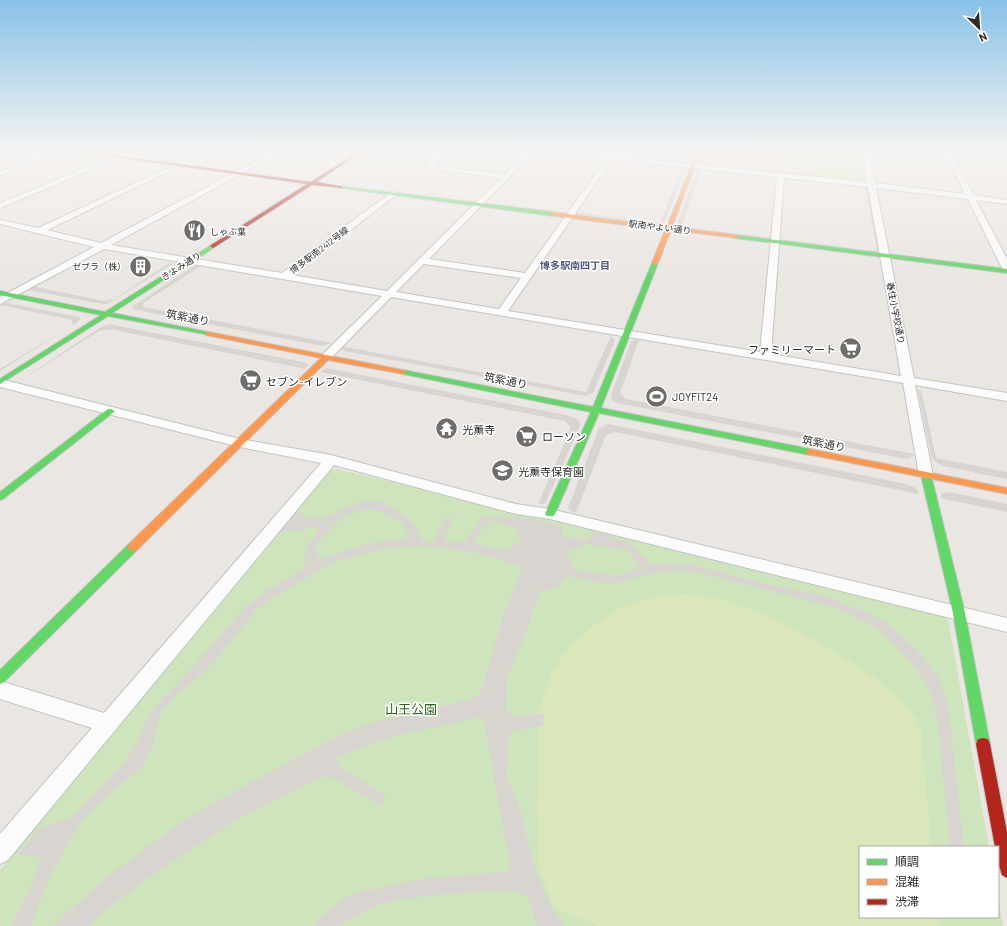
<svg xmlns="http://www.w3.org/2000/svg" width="1007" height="926" font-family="Barlow,'Noto Sans JP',sans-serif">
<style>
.education{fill:#e4ddd1}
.green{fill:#cee4bd}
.pitch{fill:#d9e7ba}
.plaza{fill:#d8d4d0;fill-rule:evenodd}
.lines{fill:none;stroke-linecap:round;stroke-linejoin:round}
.street-casing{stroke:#c3c3c3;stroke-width:2}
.fast-casing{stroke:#c3c3c3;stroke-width:2}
.slow-casing{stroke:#c3c3c3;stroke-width:2}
.jam-casing{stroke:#c3c3c3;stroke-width:2}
.street{fill:#fcfbfb;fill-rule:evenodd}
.fast{fill:#63d668;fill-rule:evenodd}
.slow{fill:#ff974d;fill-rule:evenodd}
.jam{fill:#b3261e;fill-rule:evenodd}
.labels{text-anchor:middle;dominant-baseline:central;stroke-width:3;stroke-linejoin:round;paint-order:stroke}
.far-street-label{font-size:9px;fill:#2c2c2c;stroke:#fff}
.far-poi-label{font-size:9px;fill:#2c2c2c;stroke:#fff;text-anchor:start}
.far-neighbourhood-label{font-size:10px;font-weight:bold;fill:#4d587c;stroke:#fff}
.street-label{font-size:11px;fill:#2c2c2c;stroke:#fff}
.poi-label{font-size:11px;fill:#2c2c2c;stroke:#fff;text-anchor:start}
.near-park-label{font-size:13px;fill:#30681d;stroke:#fff}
</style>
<rect width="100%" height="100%" fill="#eae6e2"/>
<path class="education" d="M709 151H859L864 181 703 166Z"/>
<path class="green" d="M337 469 947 614 989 847H860V917H998V900L1003 926H0V870L324 473Z"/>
<path class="pitch" d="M855 151 859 181 818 177V172L790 168 793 152 788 151Z
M687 594C708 597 731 600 751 609 794 627 904 683 920 727 923 736 922 750 923 760 926 789 929 818 932 847H860V917H939L940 926H597L554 908 539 869 537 812 538 715 550 675 568 648 595 624 618 609 657 596Z"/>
<path class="plaza" d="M683 167 687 168 664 223 655 224 576 214V212L655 223 660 222Z
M698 168H702L682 225 685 227 874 251 877 249 865 187 861 185 868 187 880 251 875 252 681 227 677 224Z
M171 262 172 264 107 304H103L28 290 31 286 104 301 114 299Z
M194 266H201L143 303V307L332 343 322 346 132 309 133 306Z
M7 303 79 317 80 319 76 323 0 371V369L73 325 72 320 0 305Z
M109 324 307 363 308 365 306 369 110 329 99 331 18 382 101 327Z
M611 336 615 340 593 393 586 396 344 351 340 347V346L586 392Z
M635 340H639L620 393 626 399 914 454V456L907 459 617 403 612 400 611 395 631 342Z
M326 368 566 415 579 420 580 426 545 504H538L571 428 565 421 320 372Z
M918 390H921L936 458 1007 472V479L943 466 932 459Z
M608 424 906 484 916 488 919 494 615 432 606 435 576 513 573 512 568 508 599 428Z
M950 492 1007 504V512L940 498 943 493Z
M368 501 381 502 404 515 415 525 423 541 433 543 445 517 453 519 444 541 463 543 484 516 533 519 562 527V536L586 540 595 532 629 543 651 564 693 565 770 585 821 595 868 613 887 623 922 655 939 678 948 703 964 847H950L936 710 931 695 917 669 883 633 873 626 834 607 699 573 684 571 665 572 643 576 619 583H605L568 576 557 587 540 591 523 640 507 677 505 711 517 717 544 714 543 726 512 731 509 736 506 777 518 802 536 872 551 907 565 926H538L528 898 519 892 494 890 408 898 377 905 336 926H313L321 917 346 897 359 892 428 878 505 872 510 868 484 720 480 717 391 737 372 743 337 758 336 761 340 767 386 796 380 806 334 778 324 776 236 820 145 880 107 909 89 926H53L108 876 182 822 219 800 332 739 368 724 472 699 481 693 503 616 523 567 486 555 446 548 414 546 382 549 336 561 270 599 255 611 226 648 206 670 172 699 163 710 159 717 151 751 143 766 100 802 82 820 51 874 31 926H11L29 891 42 857 17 855 40 828 72 817 124 763 136 746 148 717 155 707 201 658 243 609 262 594 305 568 304 556 307 546 320 529 312 528 279 532 298 509 302 515 308 517 322 518 357 503ZM370 509 381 512 402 522 409 536 407 538 367 544 324 558H319L316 544 331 528 346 515ZM490 520 515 527 521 541 504 551 472 543ZM587 544 629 551 641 567 624 575H612L571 569V562L567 551Z"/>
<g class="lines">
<defs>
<path id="street" d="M0 151H6L0 154Z
M54 151H63L0 175V171Z
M127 151H136L0 208V203Z
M275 151H283L111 245 282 273 393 191 397 193 396 195 292 275 387 291 501 178 425 168V166L444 151H451L433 166 505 174 528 151H535L429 259 525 273 606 159 545 153 542 151H563L608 156 612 151H618L615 156 867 182 862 151H868L875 183 965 194 944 151H950L974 195 1007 200V204L976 200 1007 259V271L1002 268 968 199 876 188 914 378 1007 393V401L915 385 933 475 931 478 926 480 921 478 919 475 903 383 391 297 330 359 326 360 320 357 322 355 382 296 104 249 0 304V297L94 247 0 224V220L38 228 174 165H178V167L47 230 101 243ZM612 160 777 177 760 352 508 311ZM784 178 868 187 901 376 771 354ZM424 264 521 278 499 309 396 292Z
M1002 151H1007V153L1003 152Z
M0 379 240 439 331 455 516 504 550 509 1007 618V632L550 519 516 514 334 465 8 860 0 864V834L92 728 0 699V681L104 713 321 463 240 447 0 387Z"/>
<path id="fast" d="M338 186 553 212 556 214 553 216 340 188H338Z
M736 235 1007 269V273L734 238 733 237Z
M213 244 216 246 215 247 112 313 208 332 210 333V335L108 316 0 384V379L101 315 0 295V291L105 312Z
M655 261 658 263 601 408 810 449 813 450 814 452 813 454 810 455 599 413 555 514 553 516H547L545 514 591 412 403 374 399 372 403 370 593 407 652 263Z
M108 409H111L115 411 3 499 0 500V492Z
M926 472 931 475 965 613 990 744 988 749 983 750 978 749 976 744 953 613 921 475Z
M133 543 137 544 138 547 137 550 4 682 0 684V670L129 544Z"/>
<path id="slow" d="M697 151H701L672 227 736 235 739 237 738 238 671 230 658 263 655 265 652 263 665 230 553 216 550 214 553 212 667 227Z
M208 332 403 370 407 372 403 374 328 360 137 550 133 551 129 550 128 547 129 544 321 358 206 335V333Z
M810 449 1007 488V494L807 454 806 452 807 450Z"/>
<path id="jam" d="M72 151H83L311 182 359 151H364L316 182 340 186H342V188L312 185 213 248 210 246 211 245 307 184Z
M983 738 988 739 990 744 1007 832V878L1002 875 998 862V847H995L976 744 978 739Z"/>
</defs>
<use href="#street" class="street-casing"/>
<use href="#fast" class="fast-casing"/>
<use href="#slow" class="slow-casing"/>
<use href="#jam" class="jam-casing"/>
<use href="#street" class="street"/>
<use href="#fast" class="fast"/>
<use href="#slow" class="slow"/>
<use href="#jam" class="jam"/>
</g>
<linearGradient id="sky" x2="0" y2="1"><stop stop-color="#88c2e8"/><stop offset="0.54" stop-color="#f6f4f2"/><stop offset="1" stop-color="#f6f4f2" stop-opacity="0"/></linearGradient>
<rect width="1007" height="281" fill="url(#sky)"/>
<defs>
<symbol id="restaurant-disc" viewBox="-11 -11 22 22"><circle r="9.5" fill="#6e6d6c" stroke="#fff"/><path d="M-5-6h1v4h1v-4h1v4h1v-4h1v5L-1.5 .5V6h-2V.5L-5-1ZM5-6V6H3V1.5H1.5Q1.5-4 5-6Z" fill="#fff"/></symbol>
<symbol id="building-disc" viewBox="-11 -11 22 22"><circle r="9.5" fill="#6e6d6c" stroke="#fff"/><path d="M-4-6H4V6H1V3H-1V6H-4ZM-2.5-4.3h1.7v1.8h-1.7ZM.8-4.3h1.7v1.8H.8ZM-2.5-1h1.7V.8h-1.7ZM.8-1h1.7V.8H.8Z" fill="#fff"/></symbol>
<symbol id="supermarket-disc" viewBox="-11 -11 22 22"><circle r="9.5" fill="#6e6d6c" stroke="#fff"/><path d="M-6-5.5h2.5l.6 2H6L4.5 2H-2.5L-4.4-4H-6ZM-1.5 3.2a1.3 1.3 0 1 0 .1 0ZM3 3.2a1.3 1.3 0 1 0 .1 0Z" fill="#fff"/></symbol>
<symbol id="stadium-disc" viewBox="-11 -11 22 22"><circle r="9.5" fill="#6e6d6c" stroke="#fff"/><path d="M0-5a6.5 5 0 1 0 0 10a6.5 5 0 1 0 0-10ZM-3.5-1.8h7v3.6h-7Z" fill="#fff"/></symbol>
<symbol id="temple-disc" viewBox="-11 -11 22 22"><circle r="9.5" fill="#6e6d6c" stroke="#fff"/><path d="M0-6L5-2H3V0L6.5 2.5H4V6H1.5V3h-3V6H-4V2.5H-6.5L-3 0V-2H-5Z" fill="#fff"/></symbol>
<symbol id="school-disc" viewBox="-11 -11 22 22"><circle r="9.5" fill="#6e6d6c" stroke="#fff"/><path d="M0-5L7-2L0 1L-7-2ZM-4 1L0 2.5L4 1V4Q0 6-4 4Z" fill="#fff"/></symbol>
</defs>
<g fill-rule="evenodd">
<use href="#restaurant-disc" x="182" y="218" width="25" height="25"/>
<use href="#building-disc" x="128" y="254" width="25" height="25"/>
<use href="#supermarket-disc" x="838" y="336" width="25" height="25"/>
<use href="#supermarket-disc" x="238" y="368" width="25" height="25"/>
<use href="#stadium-disc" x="644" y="384" width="25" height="25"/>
<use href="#temple-disc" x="434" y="416" width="25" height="25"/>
<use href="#supermarket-disc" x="514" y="424" width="25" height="25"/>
<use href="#school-disc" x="490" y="458" width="25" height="25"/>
</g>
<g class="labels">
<g class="far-street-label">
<text transform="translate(660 227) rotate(7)">駅南やよい通り</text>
<text transform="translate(319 250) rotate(-37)">博多駅南2412号線</text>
<text transform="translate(181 266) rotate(-32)">きよみ通り</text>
<text transform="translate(896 313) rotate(79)">春住小学校通り</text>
</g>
<g class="far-poi-label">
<text x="210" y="231">しゃぶ葉</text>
<text x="126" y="266" text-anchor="end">ゼブラ（株）</text>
</g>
<g class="far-neighbourhood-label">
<text x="575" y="265">博多駅南四丁目</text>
</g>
<g class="street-label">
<text transform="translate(188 317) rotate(11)">筑紫通り</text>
<text transform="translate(506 380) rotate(11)">筑紫通り</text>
<text transform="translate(824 443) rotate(11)">筑紫通り</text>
</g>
<g class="poi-label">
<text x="836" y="349" text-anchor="end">ファミリーマート</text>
<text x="266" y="381">セブン-イレブン</text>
<text x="672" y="396">JOYFIT24</text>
<text x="462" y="429">光薫寺</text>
<text x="542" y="436">ローソン</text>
<text x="518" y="471">光薫寺保育園</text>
</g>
<g class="near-park-label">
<text x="411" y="709">山王公園</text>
</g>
</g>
<rect x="859" y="846" width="140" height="72" fill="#ffffff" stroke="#ababab"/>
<rect x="867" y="859" width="20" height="6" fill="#63d668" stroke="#ababab"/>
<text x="895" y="866" font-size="12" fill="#2c2c2c">順調</text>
<rect x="867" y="879" width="20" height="6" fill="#ff974d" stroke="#ababab"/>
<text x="895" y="886" font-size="12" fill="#2c2c2c">混雑</text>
<rect x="867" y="899" width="20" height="6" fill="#b3261e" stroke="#ababab"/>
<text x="895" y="906" font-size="12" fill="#2c2c2c">渋滞</text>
<g transform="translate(979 28) rotate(155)" stroke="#ffffff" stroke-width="3" paint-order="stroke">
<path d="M0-3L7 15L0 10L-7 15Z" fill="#2c2c2c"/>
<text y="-6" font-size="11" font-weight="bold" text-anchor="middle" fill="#2c2c2c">N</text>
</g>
</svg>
